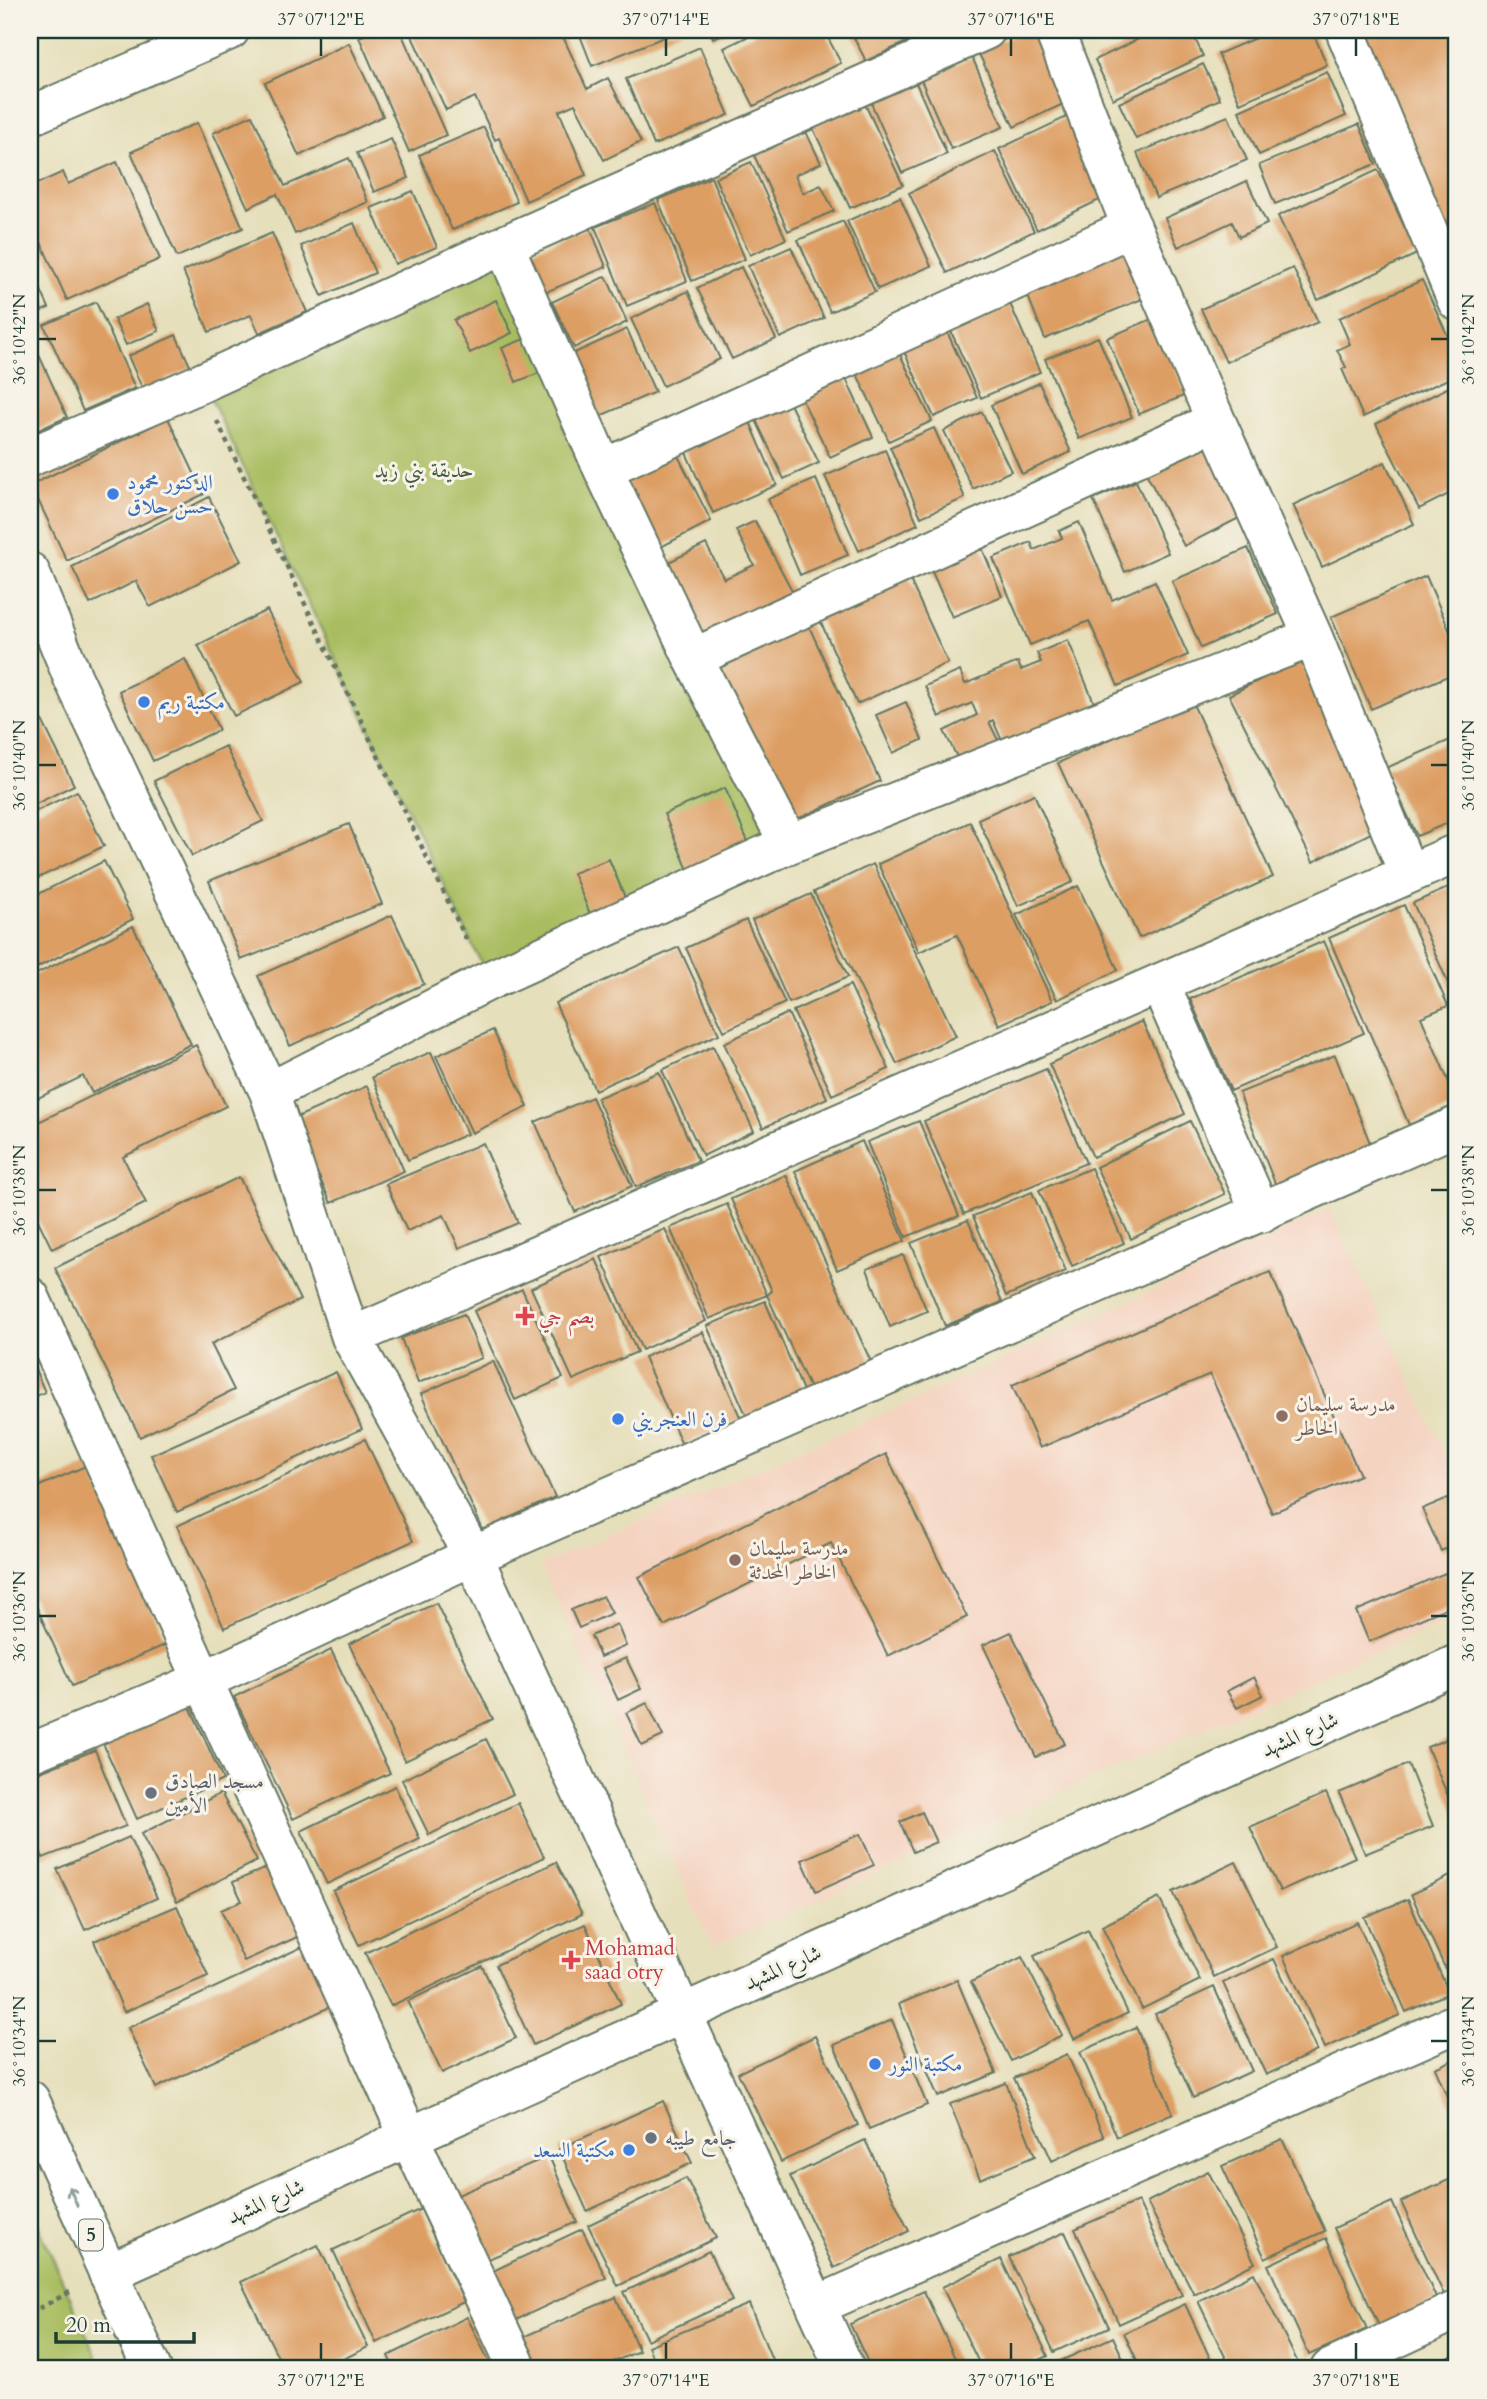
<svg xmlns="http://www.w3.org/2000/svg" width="1487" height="2399" font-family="Cardo,Amiri,serif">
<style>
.built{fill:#f5d3c1}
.green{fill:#a9bd61;stroke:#647d4a;stroke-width:2}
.building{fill:#dd9e63}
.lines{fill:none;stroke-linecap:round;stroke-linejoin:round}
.street-casing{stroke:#657663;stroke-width:42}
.highway-casing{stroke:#657663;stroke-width:42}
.path{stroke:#657663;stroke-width:4.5;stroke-dasharray:5 5;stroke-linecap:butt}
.street{stroke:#fff;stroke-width:38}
.highway{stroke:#fff;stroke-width:38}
.oneway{stroke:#8f9e9a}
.ticks{fill:none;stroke:#1f3d34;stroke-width:2.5}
.shop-dot{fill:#3f7fe0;stroke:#f7f3e8;stroke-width:2.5}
.health-dot{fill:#e0444e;stroke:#f7f3e8;stroke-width:2.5}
.education-dot{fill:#8d6e63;stroke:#f7f3e8;stroke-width:2.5}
.worship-dot{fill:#6b7280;stroke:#f7f3e8;stroke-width:2.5}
.labels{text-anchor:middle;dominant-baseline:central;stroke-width:6;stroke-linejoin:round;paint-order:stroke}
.shield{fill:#f7f3e8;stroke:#60746a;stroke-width:2}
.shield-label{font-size:19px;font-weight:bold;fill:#1f3d34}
.park-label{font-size:21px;fill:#425d3f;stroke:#f7f3e8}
.shop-label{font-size:21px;fill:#366cbe;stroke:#f7f3e8;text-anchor:start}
.health-label{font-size:21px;fill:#be3a42;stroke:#f7f3e8;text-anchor:start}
.education-label{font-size:21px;fill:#785e54;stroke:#f7f3e8;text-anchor:start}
.street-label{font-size:21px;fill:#1f3d34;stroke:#f7f3e8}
.worship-label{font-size:21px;fill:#5b616d;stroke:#f7f3e8;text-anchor:start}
.neatline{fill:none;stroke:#1f3d34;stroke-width:2.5}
.ticks-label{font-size:18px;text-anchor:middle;fill:#1f3d34}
</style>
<rect width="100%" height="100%" fill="#f7f3e8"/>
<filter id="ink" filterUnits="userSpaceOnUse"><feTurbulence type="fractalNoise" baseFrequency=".0143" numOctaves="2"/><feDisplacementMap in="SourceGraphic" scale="14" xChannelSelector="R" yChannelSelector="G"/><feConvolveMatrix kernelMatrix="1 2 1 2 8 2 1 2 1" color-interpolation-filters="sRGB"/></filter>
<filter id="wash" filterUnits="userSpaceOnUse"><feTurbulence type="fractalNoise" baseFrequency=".00686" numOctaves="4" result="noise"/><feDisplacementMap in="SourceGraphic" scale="28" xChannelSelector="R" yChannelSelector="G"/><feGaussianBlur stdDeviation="1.57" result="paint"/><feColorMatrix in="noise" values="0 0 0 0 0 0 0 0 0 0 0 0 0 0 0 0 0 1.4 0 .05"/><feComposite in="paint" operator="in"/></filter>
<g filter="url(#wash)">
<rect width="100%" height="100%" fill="#e6dfbb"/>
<path class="built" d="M1330 1209 1457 1479V1616L712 1947 541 1565 919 1398Z"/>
<path class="green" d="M501 253 783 840 487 975 206 389Z
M30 2207 102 2369H30Z"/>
<g id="blocks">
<path class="building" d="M375 30H400L446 135 409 152 359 37Z
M409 30H560L587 89 608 78 641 142 604 160 575 104 559 111 586 175 526 201 499 138 495 140 475 97 446 110Z
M578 30H682L592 66Z
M710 30H734L713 38Z
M761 30H824L841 63 754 106 724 48Z
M850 30H932L866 61Z
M1024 30H1041L1074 99 1014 127 978 52Z
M1090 30H1114L1094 39Z
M1157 30H1191L1203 56 1113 99 1095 60Z
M1274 30H1312L1327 65 1240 103 1218 54Z
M1357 30H1457V258Z
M349 43 383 116 299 156 265 83Z
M700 47 729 115 654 145 626 79Z
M972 57 1003 127 951 149 921 80Z
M1203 64 1220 99 1136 139 1119 103Z
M1327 72 1346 116 1259 155 1239 111Z
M916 83 947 154 902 173 871 103Z
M864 102 903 185 850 208 812 126Z
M1075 113 1114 193 1037 230 999 149Z
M252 115 285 186 349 158 368 202 295 234 277 194 248 208 213 133Z
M1228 116 1247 160 1156 198 1137 153Z
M197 123 243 228 177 257 131 152Z
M1359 124 1376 164 1275 204 1259 165Z
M484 127 517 202 452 230 419 155Z
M806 132 821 163 795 175 803 193 821 185 834 211 788 231 754 155Z
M391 139 409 178 374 192 357 153Z
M995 151 1034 231 947 273 909 193Z
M117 162 160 259 67 300 30 218V187L63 172 68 184Z
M751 162 786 239 750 255 715 178Z
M1378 170 1417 254 1318 300 1278 216Z
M711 177 745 259 692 281 658 200Z
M1247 181 1267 224 1239 237 1232 222 1178 247 1165 218Z
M413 191 437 247 395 264 371 208Z
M900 197 931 266 878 289 847 221Z
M655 203 687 281 627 306 595 227Z
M843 221 875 292 830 312 798 240Z
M354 223 375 273 322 296 301 246Z
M590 227 606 267 541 294 524 254Z
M272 233 307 312 259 333 251 315 209 332 183 271Z
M1125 244 1147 297 1045 339 1024 286Z
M791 247 824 318 780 338 748 266Z
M30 266 49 308 30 316Z
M741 267 776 339 732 359 697 288Z
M1293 268 1318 322 1226 362 1201 309Z
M606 276 627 322 574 348 552 302Z
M1422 280 1457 356V375L1363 417 1342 369 1346 367 1337 350 1350 344 1339 318Z
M688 291 720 359 663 386 631 319Z
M1008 299 1040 372 981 398 948 325Z
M496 300 512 333 470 353 454 320Z
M96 302 135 388 83 411 44 325Z
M147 304 159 331 126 345 114 319Z
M1154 318 1186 395 1139 414 1107 338Z
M944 325 977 398 934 417 901 345Z
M627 329 655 392 598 417 570 355Z
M30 335 67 417 30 434Z
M176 335 191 368 143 390 128 356Z
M1098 337 1132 417 1079 439 1045 359Z
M524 339 539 373 516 382 502 348Z
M897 348 932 421 889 441 854 368Z
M841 368 873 437 830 457 797 389Z
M1039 383 1071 452 1022 474 991 405Z
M1457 383V490L1419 509 1376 424Z
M788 400 819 463 784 479 754 416Z
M744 408 777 485 713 513 679 437Z
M982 412 1011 471 973 489 944 431Z
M168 418 204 494 67 561 31 485Z
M934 428 965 498 921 517 890 447Z
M670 440 711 521 659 548 618 467Z
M1207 441 1245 515 1184 546 1146 473Z
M885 450 918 524 859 551 825 476Z
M1385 462 1414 524 1322 567 1293 505Z
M816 479 848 555 800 575 768 499Z
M1136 481 1168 553 1125 572 1093 499Z
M209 497 241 561 150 607 136 581 90 604 72 567Z
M755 521 795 596 688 646 652 570 706 544 724 579 754 565 736 530Z
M1079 522 1112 600 1155 581 1188 655 1118 686 1089 621 1030 645 993 558 1031 542 1034 550 1062 538 1059 531Z
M980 543 1002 596 952 617 929 565Z
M1248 548 1278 614 1201 648 1172 581Z
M1426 576 1457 648V672L1371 709 1331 617Z
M909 578 948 663 857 704 819 618Z
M267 610 304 682 234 716 198 645Z
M806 620 880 781 780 827 706 666Z
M1068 640 1100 717 1008 755 993 720 989 722 1000 744 960 763 944 731 977 715 972 703 939 717 925 686 960 671 965 684 1018 662 1021 670 1041 662 1037 653Z
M185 659 219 730 153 761 119 691Z
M1300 660 1383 827 1313 862 1229 695Z
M30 696 74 785 30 807Z
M906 702 922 740 893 753 876 715Z
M1192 702 1273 877 1139 938 1058 763Z
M1457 737V819L1417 836 1386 768Z
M225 746 263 821 192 856 154 781Z
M725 788 752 851 691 877 664 814Z
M77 791 104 846 30 882V814Z
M1034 794 1073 882 1018 906 978 819Z
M970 822 1052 1001 999 1025 957 935 919 952 878 864Z
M349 824 382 904 241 960 209 881Z
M609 859 629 907 593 921 573 873Z
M104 861 133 919 30 971V898Z
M873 864 956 1036 897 1064 814 892Z
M1457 884V988L1451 990 1413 903Z
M1078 886 1118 970 1057 1000 1016 915Z
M811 894 848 977 789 1003 752 920Z
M1404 905 1448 1006 1421 1017 1457 1101V1104L1409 1125 1329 938Z
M392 915 424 984 290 1046 258 976Z
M746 920 785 1003 724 1031 686 948Z
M133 926 191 1044 92 1093 83 1076 30 1102V977Z
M1324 941 1364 1033 1231 1091 1190 999Z
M679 947 719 1034 595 1090 555 1003Z
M850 985 889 1069 832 1095 793 1011Z
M1457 1000V1022L1449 1003Z
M788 1013 827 1098 763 1128 724 1043Z
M1142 1021 1185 1114 1093 1157 1049 1064Z
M493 1030 528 1107 472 1133 436 1056Z
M196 1045 226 1106 123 1157 146 1203 52 1249 30 1204V1126Z
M713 1046 754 1131 703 1156 662 1070Z
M431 1052 467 1134 408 1160 372 1077Z
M1335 1055 1372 1148 1276 1186 1239 1093Z
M1046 1069 1086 1163 964 1214 924 1121Z
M659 1072 698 1161 636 1187 597 1098Z
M367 1086 404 1171 331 1203 293 1119Z
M592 1097 632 1186 575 1212 535 1122Z
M919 1121 959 1216 906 1237 867 1142Z
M1190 1121 1225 1194 1131 1239 1096 1167Z
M862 1141 905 1241 837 1270 795 1171Z
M483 1143 518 1223 459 1248 444 1215 407 1231 386 1184Z
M1091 1168 1124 1243 1072 1266 1039 1190Z
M786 1175 872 1364 811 1391 767 1295 772 1291 731 1199Z
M239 1177 300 1300 211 1344 234 1390 140 1437 55 1268Z
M1032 1192 1066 1271 1006 1296 973 1216Z
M727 1204 767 1295 709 1319 670 1228Z
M968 1220 1002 1302 945 1326 911 1243Z
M665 1229 706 1321 642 1350 601 1257Z
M903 1255 927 1311 890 1327 867 1269Z
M596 1259 637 1352 573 1380 531 1288Z
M1270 1272 1360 1475 1272 1513 1210 1374 1040 1448 1012 1385Z
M522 1289 563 1378 515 1400 474 1311Z
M765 1301 804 1393 747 1417 707 1326Z
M464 1314 482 1358 418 1383 401 1338Z
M703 1332 741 1419 682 1445 644 1357Z
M30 1358 45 1392 30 1399Z
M493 1361 555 1497 483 1530 421 1394Z
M336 1372 362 1429 177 1512 151 1455Z
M365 1439 413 1541 224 1628 177 1526Z
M886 1454 967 1617 888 1656 831 1543 664 1626 639 1577Z
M88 1465 167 1644 72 1686 33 1599 30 1600V1490Z
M1455 1495 1457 1544 1441 1551 1422 1509Z
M1457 1558V1577L1450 1561Z
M1445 1573 1457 1603 1369 1642 1356 1611Z
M603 1596 612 1613 579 1628 571 1610Z
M436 1603 493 1719 405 1761 349 1644Z
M617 1624 626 1646 600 1657 591 1636Z
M1011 1632 1065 1744 1036 1757 983 1645Z
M331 1650 390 1773 293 1819 234 1697Z
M626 1658 641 1689 618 1700 603 1668Z
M1254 1677 1263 1695 1237 1708 1227 1691Z
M188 1702 223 1780 137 1819 102 1741Z
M647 1703 663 1736 642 1746 626 1713Z
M1457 1735V1817L1427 1747Z
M486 1739 513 1794 429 1835 402 1780Z
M95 1750 126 1826 43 1858 30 1825V1776Z
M1408 1764 1433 1826 1365 1854 1339 1793Z
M395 1786 420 1839 327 1884 301 1831Z
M221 1793 257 1861 177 1902 141 1834Z
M1326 1793 1355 1857 1280 1891 1250 1827Z
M518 1803 544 1857 359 1945 333 1891Z
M922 1812 936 1842 913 1852 900 1822Z
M860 1834 874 1865 816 1891 802 1860Z
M129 1837 157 1898 85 1930 57 1869Z
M556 1862 582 1914 391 2006 365 1953Z
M1236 1862 1277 1947 1214 1977 1173 1892Z
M273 1865 304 1934 244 1961 221 1910 242 1901 233 1882Z
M1457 1873V1994L1411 1894Z
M1159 1898 1200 1980 1142 2009 1102 1926Z
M1408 1899 1449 1993 1406 2012 1364 1917Z
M177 1906 208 1976 124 2012 94 1941Z
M1357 1922 1400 2015 1325 2048 1283 1956Z
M585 1924 621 2004 533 2045 496 1965Z
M1088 1930 1128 2013 1074 2039 1034 1956Z
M304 1946 332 2006 156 2088 128 2028Z
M1022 1957 1062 2035 1011 2061 971 1982Z
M1274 1959 1317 2051 1266 2075 1223 1983Z
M482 1966 516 2038 442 2073 408 2001Z
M957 1980 996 2073 938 2097 899 2004Z
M1214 1987 1252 2071 1193 2098 1155 2014Z
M892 2020 927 2105 869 2129 834 2045Z
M1136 2027 1173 2113 1117 2137 1080 2052Z
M815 2036 858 2125 781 2162 738 2073Z
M1067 2054 1104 2137 1052 2161 1014 2078Z
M1457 2058V2120L1435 2068Z
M1006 2083 1035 2156 980 2179 950 2104Z
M663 2101 692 2163 587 2211 559 2149Z
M1282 2139 1325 2231 1265 2258 1222 2166Z
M865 2140 909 2231 834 2268 790 2176Z
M549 2156 577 2222 481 2262 453 2197Z
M1208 2171 1255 2263 1194 2294 1147 2202Z
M1457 2176V2291L1445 2297 1401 2202Z
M686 2178 716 2238 618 2286 588 2225Z
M1138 2201 1182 2295 1119 2324 1075 2229Z
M1392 2202 1437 2300 1379 2326 1334 2228Z
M421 2209 464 2302 376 2343 333 2250Z
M582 2229 606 2278 516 2320 493 2271Z
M1065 2232 1109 2327 1054 2352 1009 2257Z
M1326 2238 1367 2329 1309 2355 1268 2265Z
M318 2245 368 2347 323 2369H284L241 2282Z
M709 2251 732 2301 647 2340 624 2292Z
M1001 2259 1048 2356 1021 2369H982L942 2287Z
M1254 2273 1298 2363 1286 2369H1231L1198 2301Z
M924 2291 960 2369H871L850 2324Z
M616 2297 639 2351 597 2369H531L518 2339Z
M749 2304 776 2369H657L648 2346Z
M1185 2304 1215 2369H1141L1124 2333Z
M467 2317 493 2369H394L388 2356Z
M1113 2337 1128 2369H1043Z
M1454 2355 1457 2369H1424Z
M373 2363 377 2369H359Z"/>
</g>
</g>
<g filter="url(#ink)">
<use href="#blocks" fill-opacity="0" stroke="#657663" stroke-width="2"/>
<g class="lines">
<defs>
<path id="street" d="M1054 30 1127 216 1216 421 1313 637 1408 873
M1345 30 1457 301
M30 116 230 30
M30 457 199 384 504 245 986 30
M603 469 1132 227
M30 572 73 678 269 1092 351 1337 473 1556 845 2369
M693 658 1216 421
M789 844 1313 637
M1160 984 1261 1213
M269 1092 486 982 789 844 693 658 603 469 504 245
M30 1297 409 2137 518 2369
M351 1337 1457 853
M30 1753 202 1681 473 1556 1457 1126
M108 2273 1457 1664
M816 2306 1457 2023
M1330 2369 1457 2310"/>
<path id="highway" d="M30 2100 152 2369"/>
</defs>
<use href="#street" class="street-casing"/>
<use href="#highway" class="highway-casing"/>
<path class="path" d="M217 421 468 943
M30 2313 70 2292"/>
<use href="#street" class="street"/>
<use href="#highway" class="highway"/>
</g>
<defs><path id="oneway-shaft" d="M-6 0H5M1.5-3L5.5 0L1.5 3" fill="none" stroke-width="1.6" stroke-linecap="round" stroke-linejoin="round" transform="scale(1.75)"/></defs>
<use class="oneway" href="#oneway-shaft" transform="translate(73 2196) rotate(-114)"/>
</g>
<path class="ticks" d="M321 38V56M666 38V56M1011 38V56M1356 38V56M38 339H56M1431 339H1448M38 765H56M1431 765H1448M38 1190H56M1431 1190H1448M38 1616H56M1431 1616H1448M38 2041H56M1431 2041H1448M321 2343V2360M666 2343V2360M1011 2343V2360M1356 2343V2360"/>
<g class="shop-dot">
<circle cx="113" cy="494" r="7"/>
<circle cx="144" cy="702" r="7"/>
<circle cx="618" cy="1419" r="7"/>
<circle cx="875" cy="2064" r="7"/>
<circle cx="629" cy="2150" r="7"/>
</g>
<g class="health-dot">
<path d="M521.5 1305.5h7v7h7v7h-7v7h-7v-7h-7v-7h7z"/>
<path d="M567.5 1949.5h7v7h7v7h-7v7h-7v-7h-7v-7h7z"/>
</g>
<g class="education-dot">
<circle cx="1282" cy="1416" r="7"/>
<circle cx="735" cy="1560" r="7"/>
</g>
<g class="worship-dot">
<circle cx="151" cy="1793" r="7"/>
<circle cx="651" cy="2138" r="7"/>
</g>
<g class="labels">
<rect class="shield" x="79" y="2219.5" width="24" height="31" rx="5"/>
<g class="shield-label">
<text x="91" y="2235">5</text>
</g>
<g class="park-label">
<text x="424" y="470">حديقة بني زيد</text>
</g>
<g class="shop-label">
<text x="127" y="482">الدكتور محمود<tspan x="127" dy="24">حسن حلاق</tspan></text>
<text x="158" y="702">مكتبة ريم</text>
<text x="632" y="1419">فرن العنجريني</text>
<text x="889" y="2064">مكتبة النور</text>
<text x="615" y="2150" text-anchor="end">مكتبة السعد</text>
</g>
<g class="health-label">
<text x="539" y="1316">بصم جي</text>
<text x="585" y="1948">Mohamad<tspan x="585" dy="24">saad otry</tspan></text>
</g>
<g class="education-label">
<text x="1296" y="1404">مدرسة سليمان<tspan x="1296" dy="24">الخاطر</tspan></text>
<text x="749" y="1548">مدرسة سليمان<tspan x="749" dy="24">الخاطر المحدثة</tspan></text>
</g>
<g class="street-label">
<text transform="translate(1300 1735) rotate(-24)">شارع المشهد</text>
<text transform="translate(783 1968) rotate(-24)">شارع المشهد</text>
<text transform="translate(266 2202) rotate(-24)">شارع المشهد</text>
</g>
<g class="worship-label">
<text x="165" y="1781">مسجد الصادق<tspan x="165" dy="24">الأمين</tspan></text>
<text x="665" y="2138">جامع طيبه</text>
</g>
</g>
<rect width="1487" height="2399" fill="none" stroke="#f7f3e8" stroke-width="77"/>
<path d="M56 2332v10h138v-10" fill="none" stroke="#1f3d34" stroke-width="3.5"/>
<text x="66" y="2332" font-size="21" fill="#1f3d34" stroke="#f7f3e8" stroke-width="5" paint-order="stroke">20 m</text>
<rect x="38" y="38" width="1410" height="2322" class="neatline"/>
<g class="ticks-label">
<text x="321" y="25">37°07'12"E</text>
<text x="666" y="25">37°07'14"E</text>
<text x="1011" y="25">37°07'16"E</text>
<text x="1356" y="25">37°07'18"E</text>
<text transform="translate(19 339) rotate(-90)" y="6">36°10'42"N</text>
<text transform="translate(1468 339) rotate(-90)" y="6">36°10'42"N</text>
<text transform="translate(19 765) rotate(-90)" y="6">36°10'40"N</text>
<text transform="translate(1468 765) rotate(-90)" y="6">36°10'40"N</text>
<text transform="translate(19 1190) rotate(-90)" y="6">36°10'38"N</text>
<text transform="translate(1468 1190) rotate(-90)" y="6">36°10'38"N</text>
<text transform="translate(19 1616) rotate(-90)" y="6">36°10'36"N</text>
<text transform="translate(1468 1616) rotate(-90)" y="6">36°10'36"N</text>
<text transform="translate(19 2041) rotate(-90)" y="6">36°10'34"N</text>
<text transform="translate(1468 2041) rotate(-90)" y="6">36°10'34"N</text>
<text x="321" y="2386">37°07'12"E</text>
<text x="666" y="2386">37°07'14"E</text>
<text x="1011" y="2386">37°07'16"E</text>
<text x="1356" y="2386">37°07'18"E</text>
</g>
</svg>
